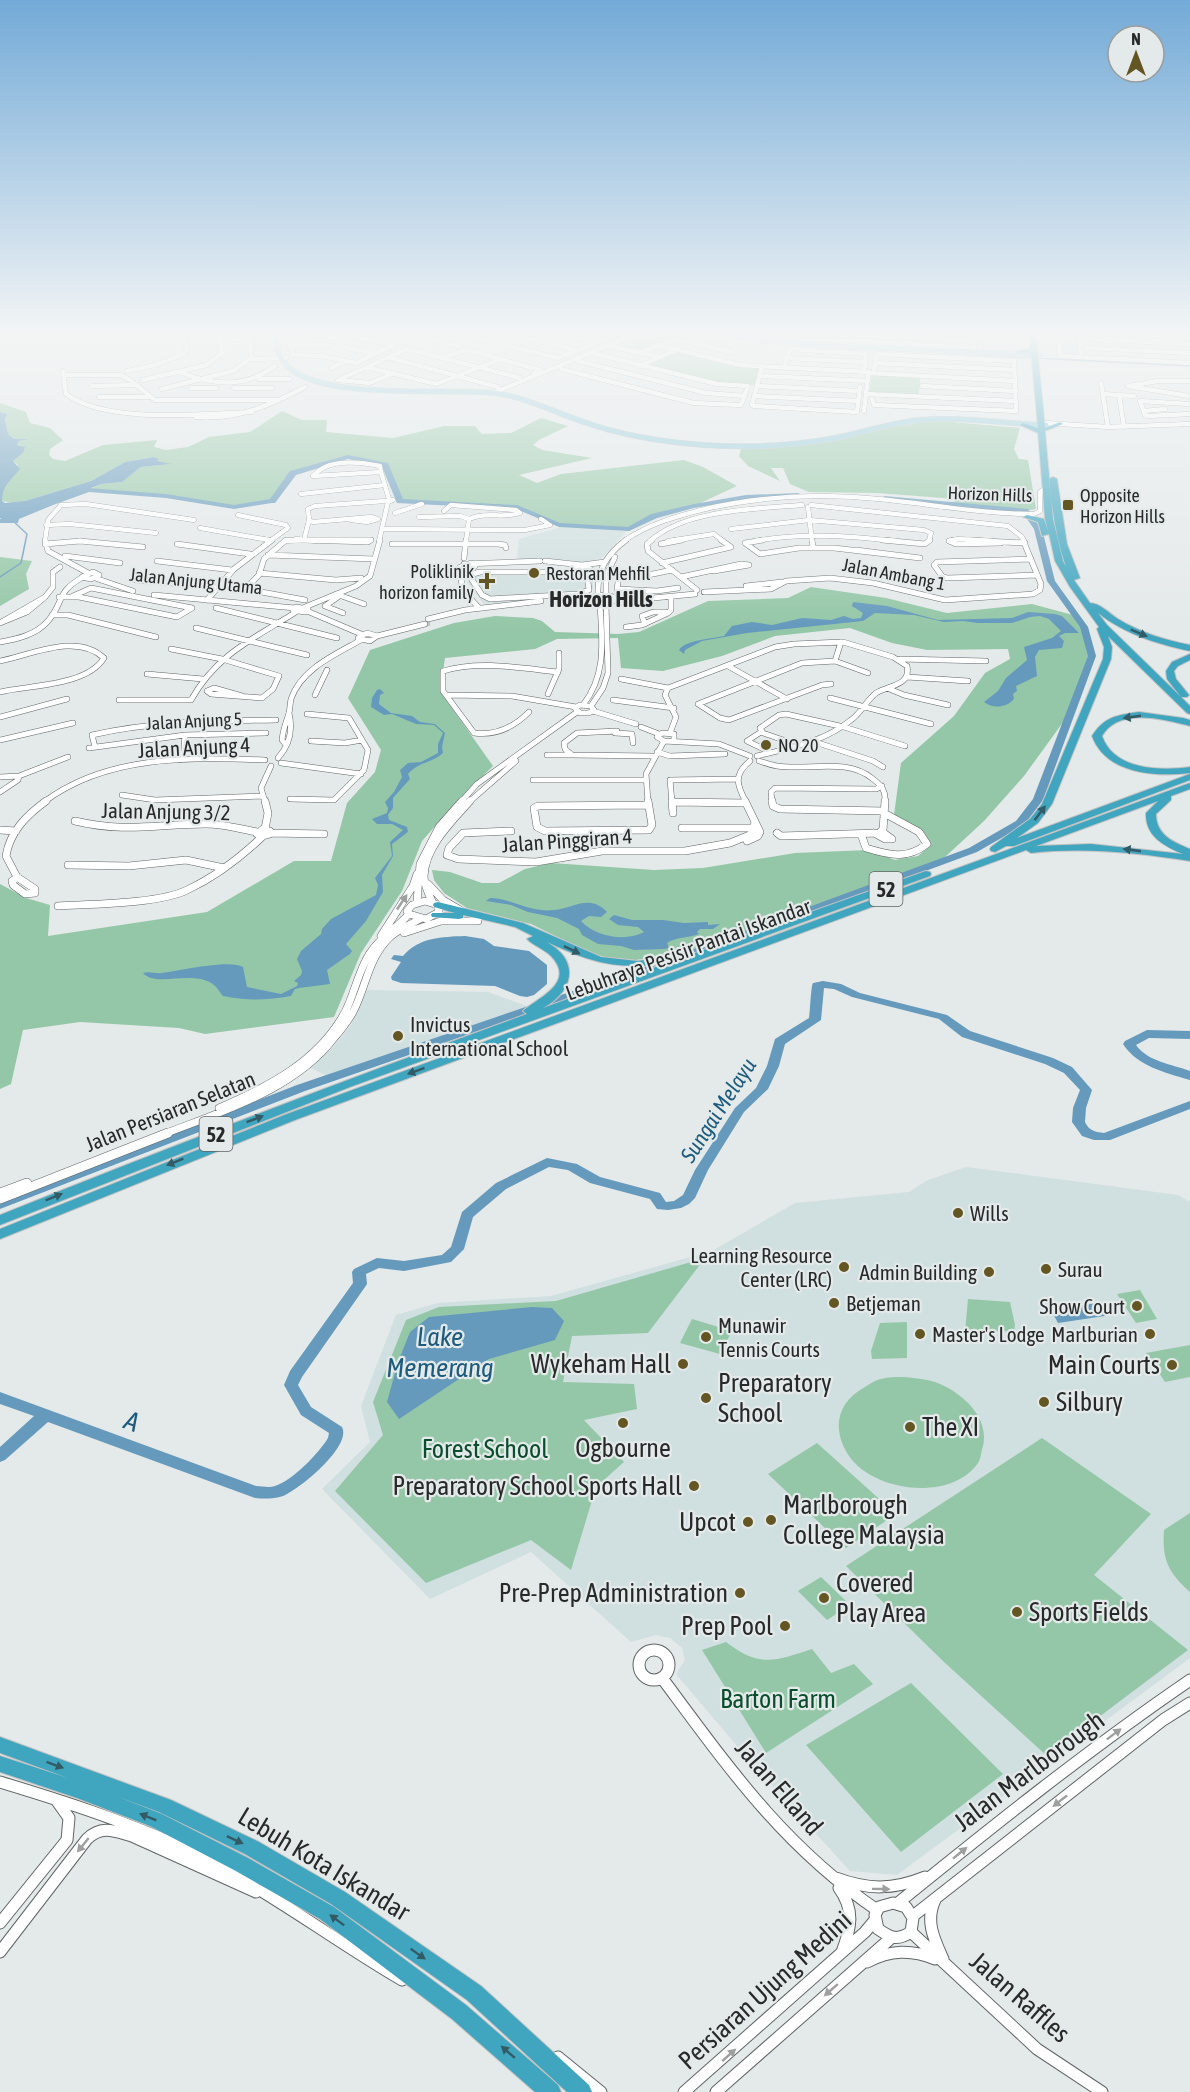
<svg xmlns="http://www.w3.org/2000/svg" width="1190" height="2092" font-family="'Asap Condensed',sans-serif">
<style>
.built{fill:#d0dfdf}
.green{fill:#94c7a7}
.water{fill:#659abd}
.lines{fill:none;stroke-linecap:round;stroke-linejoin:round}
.stream{stroke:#659abd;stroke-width:1.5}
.river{fill:#659abd;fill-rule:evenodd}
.minor-tunnel{stroke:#bec3c3;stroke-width:5;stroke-dasharray:5 3;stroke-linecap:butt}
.minor-far4-casing{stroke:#606565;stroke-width:5}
.minor-far3-casing{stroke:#606565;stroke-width:6}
.minor-far2-casing{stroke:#606565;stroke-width:8}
.minor-far1-casing{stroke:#606565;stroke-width:10}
.minor-casing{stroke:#606565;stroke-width:13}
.major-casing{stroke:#c3c3c3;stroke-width:6}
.highway-casing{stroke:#c3c3c3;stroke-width:2}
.minor-far4{stroke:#fff;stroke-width:4.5}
.minor-far3{stroke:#fff;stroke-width:5}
.minor-far2{stroke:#fff;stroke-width:7}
.minor-far1{stroke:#fff;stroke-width:9}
.minor{stroke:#fff;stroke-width:11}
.major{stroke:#8cc9d9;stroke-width:5}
.highway{fill:#40a5bf;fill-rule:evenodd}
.oneway{fill:#325b66}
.oneway2{fill:#9e9f9f}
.poi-dot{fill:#635623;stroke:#e4e9e9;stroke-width:2}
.labels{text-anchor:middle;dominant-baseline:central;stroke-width:4.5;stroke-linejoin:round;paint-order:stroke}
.far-street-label{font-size:18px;fill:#282a2a;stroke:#e4e9e9}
.far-poi-label{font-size:18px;fill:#282a2a;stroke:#e4e9e9;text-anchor:start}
.shield{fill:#e4e9e9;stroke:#606363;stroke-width:1.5}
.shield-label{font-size:20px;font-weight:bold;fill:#282a2a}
.street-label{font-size:21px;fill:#282a2a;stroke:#e4e9e9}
.poi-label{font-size:21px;fill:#282a2a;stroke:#e4e9e9;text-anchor:start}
.far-district-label{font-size:22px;font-weight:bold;fill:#282a2a;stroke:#e4e9e9}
.water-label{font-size:22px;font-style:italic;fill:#1c5b7e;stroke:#e4e9e9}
.near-poi-label{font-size:26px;fill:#282a2a;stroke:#e4e9e9;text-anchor:end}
.near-park-label{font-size:26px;fill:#094e2d;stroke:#e4e9e9}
.near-street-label{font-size:26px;fill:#282a2a;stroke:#e4e9e9}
.near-water-label{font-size:27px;font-style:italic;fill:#1c5b7e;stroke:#e4e9e9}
</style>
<rect width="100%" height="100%" fill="#e4e9e9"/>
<path class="built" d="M671 335H706L746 344 730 349Z
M1057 335H1077L1079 356 1059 355Z
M562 527 627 531 597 563 590 565 565 561 517 560 519 539Z
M478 569H580L592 574 593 589 583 596 484 604 467 582V574Z
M365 990 488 992 532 1008 331 1078 309 1067 333 1047 351 1025Z
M966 1167 1178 1195 1190 1202V1658L897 1875 850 1871 748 1759 676 1674 685 1660 682 1648 670 1638 656 1635 631 1642 531 1552 430 1599 322 1489 370 1442 361 1406 396 1315 438 1303 551 1296 712 1251 795 1203 909 1192 928 1180Z"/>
<path class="green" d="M640 335 674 337 639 352 613 345Z
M678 351 759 367 755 385 718 383 648 365Z
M872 374 920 376 919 395 869 392Z
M0 403 26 412 30 423 50 428 63 440 50 449 49 455 53 459 65 461 103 445 157 440 154 447 166 450 188 447 209 437 250 432 282 411 302 420H327L326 432 393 438 444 426H475L482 434 511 433 541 418 568 426 539 440 533 445 542 450 592 458 519 475 537 483 561 474 684 460 703 467 737 486 694 506 654 516 629 529 559 525 517 507 400 501 385 465 348 457 293 473 272 501 234 507 166 496 88 490 101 484 122 482 141 467 168 464 156 461 158 459 154 457 125 462 91 481 25 501 15 503 1 501C2 485 14 479 18 465L13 461 23 453 22 446 17 445 19 441 30 439H14L8 434 5 417 8 414 0 412Z
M939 421 1020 428 1014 449 1019 459 1028 460 1036 509 1025 511 949 507 956 499 877 493 809 492 790 484 783 468H771L780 481 748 466 739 456 741 449 812 444 904 423Z
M0 557 32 561 26 574 29 589 0 606Z
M811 587 886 598 947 613 1032 604 1073 615 1084 628 1088 641V657L1080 685 1069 714 1024 776 984 821 945 857 919 869 694 950 636 960 605 957 586 951 531 924 467 908 444 893 434 880 432 870 450 872 482 883H499L525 869 551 863 654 870 703 868 795 853 869 850 895 860 918 856 931 845 923 831 894 815 901 763 954 716 985 673 1010 659 1008 649 927 650 892 643 850 628 775 636 722 656 663 671 621 668 618 638 557 639 535 649 445 658 440 691 493 766 453 806 422 841 402 891 361 953 334 1017 205 1034 179 1028 80 1022 23 1030 11 1084 0 1089V884L26 898 50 905 48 936 207 912 294 861H331L347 803 375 772 381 750 348 698 370 650 454 623 495 616 533 618 542 621 555 632 618 634 639 632 708 601 788 598Z
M705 1258 648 1333 572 1336 563 1382 634 1384 637 1409 584 1420 624 1462 596 1487 571 1570 531 1540 426 1583 335 1491 383 1435 373 1402 406 1320 439 1307 556 1301Z
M1140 1290 1157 1319 1136 1323 1117 1294Z
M968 1299 1010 1302 1015 1325 1014 1331 965 1332Z
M692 1319 732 1331 720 1354 680 1343Z
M907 1322V1358L872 1359 871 1351 880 1323Z
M1190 1345V1377L1165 1382 1146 1353Z
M904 1377C914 1378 925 1379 935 1382 960 1391 990 1416 983 1446 981 1451 981 1459 978 1463 951 1502 874 1492 849 1456 831 1429 837 1402 865 1387 870 1384 875 1380 881 1379 888 1377 896 1377 904 1377Z
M1042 1438 1151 1514 1094 1575 1188 1650 1047 1756 944 1662 846 1566Z
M817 1443 896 1514 846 1548 768 1474Z
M1190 1513V1592C1168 1572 1162 1560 1164 1530Z
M821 1577 850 1605 827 1620 798 1591Z
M726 1642C759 1668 775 1661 812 1649L831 1673 854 1664 873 1684 766 1753 702 1650Z
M911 1683 1003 1774 901 1852 806 1745Z"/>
<path class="water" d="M0 412 8 414 5 418 8 434 14 439H30L19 441 17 445 25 447 23 453 13 461 20 469C11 480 2 486 2 501L5 503 25 501 91 481 125 462 154 457 159 459 157 461 171 464 141 467 122 482 101 484 16 518 15 521 6 522 0 518Z
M853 602 887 606 938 620 1012 618 1028 612 1055 614 1062 616 1079 633H1065L1059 636 1064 641 1062 648 1039 650 1035 657 1037 676 1016 686 1017 691 1013 694 1014 699C1006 708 993 709 984 702L998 691 1006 678 1027 660 1024 647 1052 638 1061 631 1049 619 1040 616 1030 617 1012 623H978L963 621 944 622 914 615 875 613 863 621 747 633 702 641 685 650 684 654 679 650C685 640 711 639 724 636L732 626 752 622 772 625 802 618 831 620 844 616 853 619 861 618 863 613 852 606Z
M380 689 384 693 380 695 379 704 391 713 412 716 420 722 435 724 445 733 442 747 443 753C432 763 418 762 408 774L410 779 393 798V808L388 815 389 820 407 827 408 832 392 844 393 856 382 875 383 892 366 921 346 944 352 951 350 954 327 970 330 984 299 988 295 989 291 996C268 1000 246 1001 223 996 220 993 217 987 214 985 193 969 156 988 143 973 150 971 155 974 162 973 179 971 229 959 243 967L247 987 281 994 297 986 298 983 294 981 301 975 302 971 297 959 301 951 321 934 322 929 331 919 376 895 378 885 375 878 392 856 390 842 403 830 392 824H377L372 819 387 813 388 808 385 802 394 792 402 777 400 770 408 763 421 762 438 753V744L443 733 434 725 416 724 392 714 384 715 371 707 372 698 377 690Z
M490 898C511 898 528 913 554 910 572 909 589 893 607 912L601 917 589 916 581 921C596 937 625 942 644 932L638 927 618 925 609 919 614 915 632 920H663L684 923 708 922V925L720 924 713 929H700L697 932 699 934C689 938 675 937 667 943L669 948 664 949 634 950 621 946 598 944 582 935 579 929 557 918 528 912 511 905 486 901Z
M465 936 484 939 494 946 529 951 547 965V984L534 995 527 997 520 996 495 986 401 983 392 980 391 977 401 962 391 959 394 955 403 956C419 937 442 937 465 936Z
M1104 1302 1111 1315 1058 1323 1051 1310Z
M532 1307 552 1308 564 1321 555 1340 489 1359 399 1419 387 1402 398 1362 410 1332 429 1317Z"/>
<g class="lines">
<path class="stream" d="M722 335 770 344 1190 366
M0 577 21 563 27 534 13 521"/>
<path class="river" d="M348 455 388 463 403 499 517 505 560 523 628 527 651 514 694 504 746 495 798 493 802 495 798 497 746 499 694 508 657 518 629 531 559 527 516 509 397 503 382 467 348 459 296 475 275 503H272L234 509 166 498 89 492 53 505 19 519 18 523H0V519H12L47 501 88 488 166 494 234 505 270 499 290 471Z
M884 496 1028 509 1042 529 1055 581 1088 627 1096 656 1043 800 1024 825 977 852 695 956 305 1091 0 1209V1200L297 1085 687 952 969 848 1016 821 1033 799 1088 656 1080 627 1047 581 1034 529 1023 513 887 500 883 498Z
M823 981 841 984 860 993 947 1015 970 1031 1053 1058 1072 1067 1092 1090 1086 1108 1085 1122C1089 1131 1096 1132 1104 1133L1190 1101V1109L1110 1140H1094L1082 1136 1072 1122 1073 1108 1080 1090 1064 1073 1045 1064 962 1037 939 1019 852 997 834 989 824 988 821 1020 785 1044 779 1066 768 1089 744 1112 708 1170 695 1198 689 1204 681 1208 668 1210 657 1209 650 1199 590 1183 568 1170 549 1167 506 1189 473 1217 464 1249 451 1262 404 1271 379 1268 366 1274 367 1284 365 1287 302 1377 298 1385 311 1407 342 1427C352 1446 300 1489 283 1496 274 1499 265 1499 255 1498L48 1422 5 1460 0 1462V1447L34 1416 0 1404V1392L256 1486C262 1486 269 1488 275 1486 292 1481 319 1453 328 1438L329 1433 301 1415 284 1385 290 1371 353 1283 352 1272 354 1269 377 1258 404 1261 442 1255 451 1247 462 1212 496 1183 547 1158 577 1164 600 1177 660 1193 666 1202 674 1201 683 1195 695 1170 735 1108 756 1088 767 1066 775 1039 809 1018C810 1013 811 985 813 983 814 983 822 981 823 981Z
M1147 1030 1190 1031V1039L1149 1038 1136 1045C1148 1062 1172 1064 1190 1071V1080C1166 1073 1137 1066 1123 1044L1125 1041Z"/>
<path class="minor-tunnel" d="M425 624 432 623"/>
<defs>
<path id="minor-far4" d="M9 335H32
M292 335 289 336 293 355 321 356 356 363 394 345
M310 335 353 336 394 345
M410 335H422
M464 335 558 358 616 335
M513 335 576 350
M563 335 596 343
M860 335 974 341V350
M1058 335 1060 356 1190 363
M1079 335 1081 357
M250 336 251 357
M426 337 458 346 477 338
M970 338 985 339 987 335
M128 339 145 335
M802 339 916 344
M1086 339 1190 344
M221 340 251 338
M542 341 557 335
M290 345H329
M657 345 740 365 869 372
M916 345 974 348
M609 346 659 357
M343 347 375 354
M1087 348 1190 353
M639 353 675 339 732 352
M387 357 498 387
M443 357 467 350 540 370 534 373
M786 358 865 362
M251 359 286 358
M578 361 706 393 745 396
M640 366 676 350
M762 366 752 405 754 406 857 412 860 387
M366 367 436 384 501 359
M331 368 346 361
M784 368 790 349 866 354 864 372
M561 369 694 403 741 405 748 386 717 384 596 354
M63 371 66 394C106 424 202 414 252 412
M127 371 155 365 184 354 187 351 184 335
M874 371 875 363 1015 370
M179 372C213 385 244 389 275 366
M870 373 1015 381
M392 374 370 383 338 380 407 349 520 378
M64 375H121L130 380 155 400H277
M760 376 868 381
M259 379H290
M143 380 207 365 222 353 219 335
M1101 383 1108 427
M92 386 138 385
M757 386 859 391
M922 386 1016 391
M191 388H216
M234 388H272
M162 389 233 371 250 359
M493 393 634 335
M866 394 1016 401
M1103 394 1134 396
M1119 395 1124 427
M754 396 858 401
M1189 396 1128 386 1158 381H1190
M99 397H148
M872 399 874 405 1016 411 1014 361 877 354 875 363
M1190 404 1140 401 1145 415 1148 416 1190 414
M864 411 868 376
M1144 411 1165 409
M196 417C237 420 269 406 305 387
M1046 423 1108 427 1190 424
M313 476 381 472 389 499
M313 476C328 458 359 462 380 466L381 472
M301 494 385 485
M393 500 388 502 385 501Z
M811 505 1008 526 1022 537 1024 541
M808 507 812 541
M444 511 451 505 516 510 520 513C503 519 486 511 469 519
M395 513 422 504
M238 515 286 525 288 528 270 541
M419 517 460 516 469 519 466 541
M351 520 367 522 378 519 371 517 313 522 309 520 308 509 315 506 385 501
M46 525 70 524 156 533
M200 528 269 540
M382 529 525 530 550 525 541 519
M731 529 809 520 924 530 931 533 929 541
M305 536 309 520
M296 539 306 540
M306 540H371L369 541
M306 540 316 541
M45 541 48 520 61 505 86 504 194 520
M79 541H81
M285 541 306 540
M379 541 388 502
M624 541C648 524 677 516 705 509 762 496 820 493 879 499 931 504 981 514 1034 514L1040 511V492L1046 487
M650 541C686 509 756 509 802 505
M668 541 714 534 723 541
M675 541 695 537
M755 541C805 532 847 536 897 541
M949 541 958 539 993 541"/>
<path id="minor-far3" d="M45 540 48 551 88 573
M267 540H269
M302 540H306
M306 540H371L368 542Z
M652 540 647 544 648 551 697 590
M678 540 661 544 682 540
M763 540 745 543 760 554 799 548H834L920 558 856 550
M812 540 813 547
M882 540 925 544 930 540
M955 540 949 541 956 544 1001 543
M968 540 1025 543
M45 544 80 541 143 547
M177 544 250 554
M392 544H498L505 545 506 548
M268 555 374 559
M65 556 120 563
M464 558 466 540
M1031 559 937 562 934 565 942 576 947 578 1037 575
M157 561 232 570
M545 561 582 565 605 562
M471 563 475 566 472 569 460 567Z
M662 563 731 547 721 540
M464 564 540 561
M574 567 590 569 598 576
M463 569C456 585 469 597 479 608
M672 570 648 575 619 576 617 589 657 591 678 588
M93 572 99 575 91 579 82 577Z
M480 572H580L587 574 589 590 578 594 490 599 482 595 472 580 473 574Z
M259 573 336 580 361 578
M681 577 741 564 749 565 714 571
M95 578 133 591
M136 580 216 587
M746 586 782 582
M704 592 771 589 786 581 830 578 873 583 945 600 1033 594 1040 590 1041 584 1023 540
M336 594 364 604
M154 595 295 608
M598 595C597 570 606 555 626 540
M606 595V576L615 557
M606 595 613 597V601L600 604 591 600 595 596Z
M45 597 27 612 0 623Z
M45 597 53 587V572L60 567
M59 597H79L177 617 192 608 91 588 73 596
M338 597 325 606 343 613
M653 598 695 594
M614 599 646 598
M207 600 234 569 272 540
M305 600 245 589 259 575 264 559 286 540H306
M562 600 591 599
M296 607 308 609 305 612 293 610Z
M305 607 356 586 370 576 380 540
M216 608 337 638
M307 611 361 634
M52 615H68L156 637
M428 619 465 610 541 601
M645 624 642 616 653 612H666
M626 627 642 625 668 613 671 610V598
M196 628 307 655
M367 633 377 636 370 641 358 638Z
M377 636 425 624
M0 642C17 639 36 635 48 621 65 601 55 593 83 577
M171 649 222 659 279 676 273 689 262 698 211 694 207 691 214 688 242 696
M900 659 986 661
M0 661C31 655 77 632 104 658 87 686 30 685 0 692
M835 661 841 642
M728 666 787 699
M147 674 203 679
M907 677 968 681
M621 679 668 688
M831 684 822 685 729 720 720 718 698 704 802 663 835 661 868 673
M887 688 904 695 948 705
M548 694 559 669V653
M315 695 327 670
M447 695 512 696 576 707
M830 698 931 724
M119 700H191C217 654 253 639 296 612
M613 700 674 708
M580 705 591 706 594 710 589 713H580L575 708Z
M583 705C607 674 602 641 600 604
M591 706 603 688 608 673 606 604
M593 711 636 724
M529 712C514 727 495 736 474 733L443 691V671C479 660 521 668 558 672
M0 717 67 699
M641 727 659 734
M617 731 577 733 564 743 565 749 572 755 653 756
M761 732 747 741 770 752
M615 733 632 734 633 743
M670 733 676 717 665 695 668 688 775 647 794 644 843 642 893 657 907 666C911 686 889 685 876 693 866 701 861 713 851 720 824 742 790 748 757 756
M674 739V734L662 733 657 737 664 741 719 744 750 756
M0 740 73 723
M311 741 345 743 362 740
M789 742 763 733 760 728 779 715 786 714 844 727 905 746
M815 742 873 761 883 767
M286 745 282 740C283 729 286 723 289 713 290 709 290 704 291 699 301 669 336 654 361 640
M95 747 92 735C153 721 214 721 276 720
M89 748 185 735 266 733
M657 752 670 756 725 754
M547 755H570
M278 758C290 745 293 730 289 713
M183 760 185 735
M759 761C765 763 771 765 777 766 809 771 847 757 873 779 882 786 886 791 885 802
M281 763 361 774
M0 777 19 776 68 757
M533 780H644
M0 792 18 780 19 776
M122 795 155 800 262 796
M290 799 334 800 364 770 368 750 349 718 307 714
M44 802C106 755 191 757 265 760
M265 802 261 788 271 766
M461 802 477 784 577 712
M469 802 516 761
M648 802 646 774 664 741
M672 802 670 780 737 779
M673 802H703
M746 802C737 785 733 775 750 761
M772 802 771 792 775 788 876 789 882 786"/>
<path id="minor-far2" d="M265 801 268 813 265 829
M672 801 673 813
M745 801 760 832 758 836 747 841
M772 801 773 806 780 809 884 811
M673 802 745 803
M647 805 538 806 534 808 537 827 545 831 649 830 652 825 648 801
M75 821C125 833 157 824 206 824 223 824 241 829 257 832
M682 828H755
M263 829 270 831V834L263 836 257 834Z
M0 830 16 831
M511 831 463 833 449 848 447 855 458 859 536 862 602 851H685L730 843 752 834 755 822
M270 833 324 834
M777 833 781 836 879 833 883 830 885 801
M874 833 885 839H892L881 831
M861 834 866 848C889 855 907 860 927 844L919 832 884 813
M68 865 129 866 186 860 224 868
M17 877 35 889V893L25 894 13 885 12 881Z
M17 877 6 856C10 831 27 815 46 801
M428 884 443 900 460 910
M425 901 438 905 439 912 426 919 409 914 407 911 412 905Z
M417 902 420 864 439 827 462 801
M433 903C429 895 424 886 424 876 425 847 452 821 470 801
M58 906C92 904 158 904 187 890 215 877 241 857 263 836
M404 933 441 921H478
M381 936 413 886 417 874
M219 1108C268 1087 319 1061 345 1012 355 993 358 971 370 953 380 937 397 928 409 914
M164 1134C223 1111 294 1090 334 1038 341 1030 348 1021 353 1012 366 987 368 959 389 938 397 930 410 925 420 919"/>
<path id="minor-far1" d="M0 1193 27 1183
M0 1199 168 1133"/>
<path id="minor" d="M639 1665a15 15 0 1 1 30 0a15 15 0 1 1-30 0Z
M662 1678C729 1768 783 1846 877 1910
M0 1782C76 1805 151 1829 221 1867 283 1901 340 1944 402 1980
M836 1878C868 1890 893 1890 925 1877
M839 1888C855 1910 851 1928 842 1952
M935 1900C925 1921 934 1939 943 1959
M893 1903 906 1907 913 1918 911 1932C897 1941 891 1938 878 1929L875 1915 879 1907Z
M898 1903C993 1826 1089 1749 1190 1680
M913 1916 1163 1720 1190 1703
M0 1923 67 1840 69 1818 57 1801
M911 1932 1037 2049 1102 2092
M0 1952 87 1839C102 1825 114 1831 132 1836L256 1892
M867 1962C890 1950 911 1949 935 1959
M558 2057 601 2092
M684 2092 865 1932 875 1920
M716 2092 891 1938"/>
<path id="major" d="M276 335C277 344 277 354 283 361 312 403 446 387 494 393 525 397 554 412 584 422 623 436 663 442 704 445 747 448 792 446 835 438 863 432 891 423 919 420 962 416 1004 424 1046 425
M737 335 776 342 1040 355"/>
<path id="highway" d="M1030 335H1036L1045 428 1060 422 1063 424 1045 431 1053 519 1063 561 1066 567C1056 538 1052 509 1049 479L1053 477 1057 479 1067 544 1080 578 1074 580 1090 603C1100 603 1110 614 1118 619 1141 633 1165 640 1190 645V651C1157 644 1125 634 1098 613L1107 625 1181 697 1167 679 1166 671 1172 662 1190 654V660L1178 666 1174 671 1176 679 1189 695 1187 697H1181L1190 706V714L1187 713 1108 636 1112 647 1111 659 1052 804 1038 823 1017 838 1190 774V780L1014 846H1006L995 852 991 851 990 849 991 847 1030 819 1042 804 1103 659 1104 647 1097 629 1099 627 1070 587 1055 561 1049 534 1042 536 1038 522 1023 517 1027 515 1044 519 1048 531 1045 519 1038 433 1020 425 1023 423 1038 428 1031 353 1018 354 1015 352 1028 349 1031 347Z
M1139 712 1183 718 1190 720V726C1163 719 1119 707 1102 736 1114 770 1159 771 1190 767V773C1155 777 1106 774 1092 736 1104 717 1117 715 1139 712Z
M1190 783V789L1171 796V800L1156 814C1156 835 1173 842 1190 849V861C1137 853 1085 847 1031 853L1026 850 295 1120 0 1239V1229L287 1114ZM1158 801 1146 813C1145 836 1164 846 1183 854L1091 844 1036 846Z
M926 871 930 872 931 874 930 876 350 1087 0 1225V1215C174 1145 350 1078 527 1014L523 1011C537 998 577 983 551 956 544 949 534 946 527 939L533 936 515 927 463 915V918L459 919 432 917 431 915 432 913H455L434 907 433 905 434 903 438 902 523 923 601 957 637 961 673 957 678 959ZM547 942C590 962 616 970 664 964L543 1008C574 991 580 961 547 942Z
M0 1737 171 1800 259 1842 345 1892 481 1986 589 2085 592 2092H567L467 2000 331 1904 245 1854 159 1812 116 1796 162 1814 248 1858 334 1907 466 2005 558 2085 561 2092H535L452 2019 320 1919 234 1870 150 1826 77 1798 0 1772V1756L68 1778 0 1753Z"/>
</defs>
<use href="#minor-far4" class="minor-far4-casing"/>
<use href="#minor-far3" class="minor-far3-casing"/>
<use href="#minor-far2" class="minor-far2-casing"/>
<use href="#minor-far1" class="minor-far1-casing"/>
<use href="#minor" class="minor-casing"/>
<use href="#major" class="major-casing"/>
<use href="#highway" class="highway-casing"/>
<use href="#minor-far4" class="minor-far4"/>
<use href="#minor-far3" class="minor-far3"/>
<use href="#minor-far2" class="minor-far2"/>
<use href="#minor-far1" class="minor-far1"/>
<use href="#minor" class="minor"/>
<use href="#major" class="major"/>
<use href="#highway" class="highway"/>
</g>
<defs><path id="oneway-solid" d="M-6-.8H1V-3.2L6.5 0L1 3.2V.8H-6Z" transform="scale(1.5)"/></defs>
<g class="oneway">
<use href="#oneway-solid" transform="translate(1139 633) rotate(23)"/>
<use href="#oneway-solid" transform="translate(1132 717) rotate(172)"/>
<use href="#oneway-solid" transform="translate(1040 813) rotate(-53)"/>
<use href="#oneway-solid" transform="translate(1132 850) rotate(-172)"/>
<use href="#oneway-solid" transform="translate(572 950) rotate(26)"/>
<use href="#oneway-solid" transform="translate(416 1071) rotate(160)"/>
<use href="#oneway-solid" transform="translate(255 1119) rotate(-21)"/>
<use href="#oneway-solid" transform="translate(175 1162) rotate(158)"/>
<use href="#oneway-solid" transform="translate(54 1197) rotate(-22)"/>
<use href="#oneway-solid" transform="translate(55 1765) rotate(20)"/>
<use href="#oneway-solid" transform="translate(148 1817) rotate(-158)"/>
<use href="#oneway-solid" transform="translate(235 1840) rotate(25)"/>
<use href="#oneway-solid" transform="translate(337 1920) rotate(-143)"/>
<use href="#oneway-solid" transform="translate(418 1954) rotate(35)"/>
<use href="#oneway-solid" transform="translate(508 2052) rotate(-139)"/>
</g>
<g class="oneway2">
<use href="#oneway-solid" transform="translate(402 902) rotate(-56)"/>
<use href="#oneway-solid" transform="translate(1114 1734) rotate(-37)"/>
<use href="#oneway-solid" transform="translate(1060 1801) rotate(142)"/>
<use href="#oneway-solid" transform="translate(83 1845) rotate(129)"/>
<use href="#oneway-solid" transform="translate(960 1853) rotate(-39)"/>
<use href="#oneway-solid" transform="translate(881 1889) rotate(1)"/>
<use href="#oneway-solid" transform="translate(831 1990) rotate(139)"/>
<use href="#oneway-solid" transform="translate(729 2055) rotate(-42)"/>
</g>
<linearGradient id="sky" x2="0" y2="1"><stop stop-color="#73aad7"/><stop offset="0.53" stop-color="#f3f5f5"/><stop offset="1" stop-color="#f3f5f5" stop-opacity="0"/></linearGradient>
<rect width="1190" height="628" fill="url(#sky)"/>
<g class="poi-dot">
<rect x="1062" y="499" width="12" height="12" rx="3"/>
<circle cx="534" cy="573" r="6"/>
<path d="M484 572h6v6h6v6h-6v6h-6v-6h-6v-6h6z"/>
<circle cx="766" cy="745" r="6"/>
<circle cx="398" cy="1036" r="6"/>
<circle cx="958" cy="1213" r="6"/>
<circle cx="844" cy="1267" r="6"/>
<circle cx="1046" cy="1269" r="6"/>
<circle cx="989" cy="1272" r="6"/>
<circle cx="834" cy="1303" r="6"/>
<circle cx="1137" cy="1306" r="6"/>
<circle cx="920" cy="1334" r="6"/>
<circle cx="1150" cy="1334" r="6"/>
<circle cx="706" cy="1337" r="6"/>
<circle cx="683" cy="1364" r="6"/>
<circle cx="1172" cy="1365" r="6"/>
<circle cx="706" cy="1398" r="6"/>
<circle cx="1044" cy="1402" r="6"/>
<circle cx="623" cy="1423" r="6"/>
<circle cx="910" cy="1427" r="6"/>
<circle cx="694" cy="1486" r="6"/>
<circle cx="771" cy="1520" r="6"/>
<circle cx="748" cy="1522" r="6"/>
<circle cx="740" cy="1593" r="6"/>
<circle cx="824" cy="1598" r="6"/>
<circle cx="1017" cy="1612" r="6"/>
<circle cx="785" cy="1626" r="6"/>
</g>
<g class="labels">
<g class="far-street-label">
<text transform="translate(990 494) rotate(2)">Horizon Hills</text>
<text transform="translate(894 574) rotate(11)">Jalan Ambang 1</text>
<text transform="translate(196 581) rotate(6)">Jalan Anjung Utama</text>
<text transform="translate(194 721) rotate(-3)">Jalan Anjung 5</text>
</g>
<g class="far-poi-label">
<text x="1080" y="495">Opposite<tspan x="1080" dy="21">Horizon Hills</tspan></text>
<text x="474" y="571" text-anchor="end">Poliklinik<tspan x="474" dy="21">horizon family</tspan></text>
<text x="546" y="573">Restoran Mehfil</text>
<text x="778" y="745">NO 20</text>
</g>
<g class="shield">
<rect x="869.5" y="872" width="33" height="34" rx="4.5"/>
<rect x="199.5" y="1117" width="33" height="34" rx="4.5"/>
</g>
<g class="shield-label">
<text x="886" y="889">52</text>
<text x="216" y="1134">52</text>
</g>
<g class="street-label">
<text transform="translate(194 747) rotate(-3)">Jalan Anjung 4</text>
<text transform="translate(166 811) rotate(1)">Jalan Anjung 3/2</text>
<text transform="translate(567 840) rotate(-4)">Jalan Pinggiran 4</text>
<text transform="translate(688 949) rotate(-20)">Lebuhraya Pesisir Pantai Iskandar</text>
<text transform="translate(170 1111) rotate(-22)">Jalan Persiaran Selatan</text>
</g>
<g class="poi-label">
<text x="410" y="1024">Invictus<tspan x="410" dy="24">International School</tspan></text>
<text x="970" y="1213">Wills</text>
<text x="832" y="1255" text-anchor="end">Learning Resource<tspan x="832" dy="24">Center (LRC)</tspan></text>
<text x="1058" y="1269">Surau</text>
<text x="977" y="1272" text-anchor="end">Admin Building</text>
<text x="846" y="1303">Betjeman</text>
<text x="1125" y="1306" text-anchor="end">Show Court</text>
<text x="718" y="1325">Munawir<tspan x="718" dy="24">Tennis Courts</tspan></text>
<text x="932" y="1334">Master's Lodge</text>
<text x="1138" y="1334" text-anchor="end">Marlburian</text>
</g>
<g class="far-district-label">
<text x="601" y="599">Horizon Hills</text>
</g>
<g class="water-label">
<text transform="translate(718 1110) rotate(-57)">Sungai Melayu</text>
</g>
<g class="near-poi-label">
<text x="671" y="1364">Wykeham Hall</text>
<text x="1160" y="1365">Main Courts</text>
<text x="718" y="1383" text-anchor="start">Preparatory<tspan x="718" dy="30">School</tspan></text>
<text x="1056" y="1402" text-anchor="start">Silbury</text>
<text x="922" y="1427" text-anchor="start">The XI</text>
<text x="623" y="1448" text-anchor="middle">Ogbourne</text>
<text x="682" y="1486">Preparatory School Sports Hall</text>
<text x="783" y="1505" text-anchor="start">Marlborough<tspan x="783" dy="30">College Malaysia</tspan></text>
<text x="736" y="1522">Upcot</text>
<text x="836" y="1583" text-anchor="start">Covered<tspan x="836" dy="30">Play Area</tspan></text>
<text x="728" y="1593">Pre-Prep Administration</text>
<text x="1029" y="1612" text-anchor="start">Sports Fields</text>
<text x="773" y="1626">Prep Pool</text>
</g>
<g class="near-park-label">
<text x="485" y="1449">Forest School</text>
<text x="778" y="1699">Barton Farm</text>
</g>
<g class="near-street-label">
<text transform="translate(1029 1771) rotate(-37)">Jalan Marlborough</text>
<text transform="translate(779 1787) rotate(49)">Jalan Elland</text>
<text transform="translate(324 1864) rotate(31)">Lebuh Kota Iskandar</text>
<text transform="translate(765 1990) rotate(-42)">Persiaran Ujung Medini</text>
<text transform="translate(1020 1997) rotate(41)">Jalan Raffles</text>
</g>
<g class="near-water-label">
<text x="440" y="1336">Lake<tspan x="440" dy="31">Memerang</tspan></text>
<text transform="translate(132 1421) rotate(20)">A</text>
</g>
</g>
<g transform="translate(1136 54)"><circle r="28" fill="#e4e9e9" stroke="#999d9d" stroke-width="1.5"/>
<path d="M0-4.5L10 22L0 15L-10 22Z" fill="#635623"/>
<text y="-9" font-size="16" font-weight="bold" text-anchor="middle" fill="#282a2a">N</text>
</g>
</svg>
